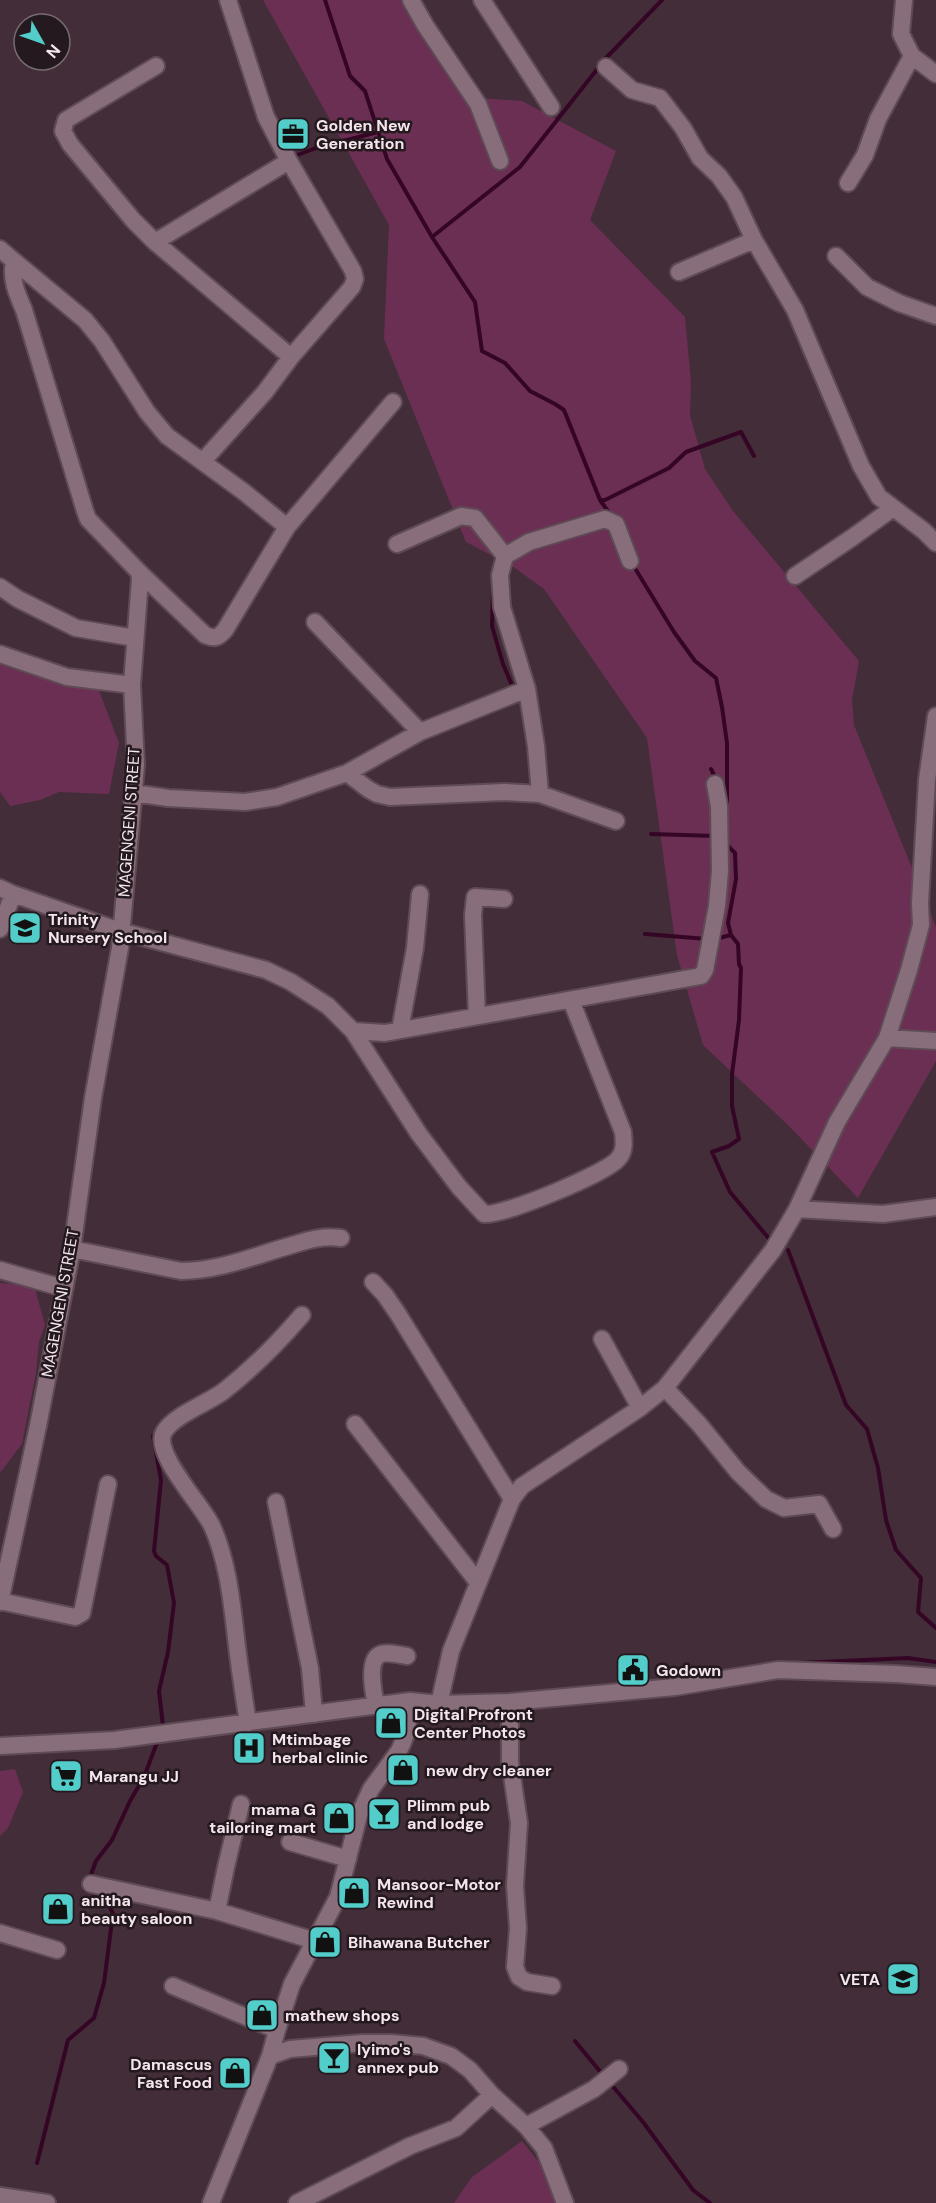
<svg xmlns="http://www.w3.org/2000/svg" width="936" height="2203" font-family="'DM Sans',sans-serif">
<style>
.green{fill:#6b2f53}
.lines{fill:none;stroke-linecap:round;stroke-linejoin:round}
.stream{stroke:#350525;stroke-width:4}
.minor-casing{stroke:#5e4b55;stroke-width:20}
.minor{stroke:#886e7b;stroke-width:16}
.labels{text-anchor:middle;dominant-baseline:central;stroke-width:5;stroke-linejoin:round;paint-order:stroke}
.poi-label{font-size:16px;font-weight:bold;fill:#f5e6ed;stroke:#23191e;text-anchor:start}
.street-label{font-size:16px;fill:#f5e6ed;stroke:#23191e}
</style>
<rect width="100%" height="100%" fill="#432d39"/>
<path class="green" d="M263 0H422L465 97 522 101 616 151 590 220 685 317 691 382 690 415 705 469 733 511 859 661 852 700 854 725 936 927V1061L858 1198 790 1127 703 1045 677 955 647 738 544 589 512 566 466 542 384 339 389 225Z
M0 652 98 688 119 743 109 794 59 792 40 800 10 806 0 792Z
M0 1283 34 1285 45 1325 39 1342 36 1373 22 1444 0 1473Z
M15 1769 23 1792 8 1828 0 1836V1771Z
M522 2141 548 2174 556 2203H454L472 2177Z"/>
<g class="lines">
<path class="stream" d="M325 0 350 76 365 91 387 159 432 237
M292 157 316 148 378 132
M600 500H605L669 468 686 452 741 432 754 456
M610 514 600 500 564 410 555 404 530 391 505 363 482 351 475 302 432 237 520 167 606 58 662 0
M633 565 674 632 695 661 716 678 722 707 727 743V813
M493 588 492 626 503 664 511 683
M711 769 716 779
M651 834 716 836
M726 844 735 853 736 879 728 923 731 935 738 944 739 964 741 968 739 1020 732 1074V1106L739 1139 729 1146 712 1152 730 1192 771 1241
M645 934 707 939
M715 939 731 935
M788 1250 846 1405 867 1429 878 1468 886 1520 896 1550 921 1578 918 1612 936 1628
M153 1436 161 1480 154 1551 156 1556 167 1565 174 1603 168 1652 159 1691 163 1726
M799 1663 908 1658 936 1662
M89 1880 96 1861 112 1840 130 1801 144 1777 158 1740
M575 2041 603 2075
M610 2083 643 2122 693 2190 710 2203
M37 2163 68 2040 94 2018 104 1983 113 1913 104 1897 85 1890 86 1887"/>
<defs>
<path id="minor" d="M411 0 425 25 478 104 500 161
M482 0 551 107
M904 0 901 34 912 56 936 74
M156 66 66 120 63 131 70 144 133 220 155 242 291 357
M606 67 632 90 660 98 683 128 700 158 719 176 734 197 754 240 795 310 861 466 879 497 924 531 936 543
M848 183 865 155 878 119 912 56
M155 242 289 161
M0 249 14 261C10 278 17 294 24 310L85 511 88 519 139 572 140 579 132 685 136 765 120 948 93 1098 72 1249 38 1426 0 1602
M836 256 867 287 899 303 936 316
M14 261 85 320 102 341 147 412 167 436 244 492 287 527
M679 272 754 240
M203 461 265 392 291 357 352 287 355 279 353 271 289 161 266 117 228 0
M397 544 461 516 475 518 505 556
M139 572 205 635C215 639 218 638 225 630L287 527 393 402
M795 576 853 537 893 508
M0 587 18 599 76 628 135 638
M315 622 420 732
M0 654 67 677 132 685
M347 773 368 789 377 794 390 797 505 792 540 794 616 821
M134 793 168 798 245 802 277 797 347 773 420 732 527 689
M540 794 536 746 527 689 502 607 500 575 505 556 529 542 605 519 616 524 630 561
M0 888 13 894 120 931 266 970 291 982 328 1006 353 1031 419 1134 459 1187 484 1214C503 1216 605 1174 618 1159 625 1152 624 1142 623 1132L571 1000
M0 929 13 894
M477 1016 473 915 475 897 504 899
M400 1030 415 948 420 894
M353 1031 385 1033 701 976 705 970 717 906 720 871 719 806 715 784
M887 1038 936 1041
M797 1209 883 1214 936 1207
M72 1249 181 1271C216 1271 249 1258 282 1248 303 1242 319 1235 341 1238
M0 1270 63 1288
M373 1282 385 1295 398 1314 512 1499
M602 1339 640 1408
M665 1388 699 1424 738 1472 766 1499 784 1508 819 1504 833 1529
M355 1424 477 1581
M276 1502 310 1668 314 1714
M0 1601 75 1617 82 1613 108 1484
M510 1702V1762L519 1823 515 1886 518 1928 515 1967 519 1977 527 1982 552 1986
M439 1704 451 1651 512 1499 522 1486 640 1408 665 1388 773 1250 797 1209 837 1122 887 1038 909 970 921 925 920 903 927 780 936 716
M376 1706C374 1695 367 1662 379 1655 385 1651 400 1655 407 1656
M248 1723C244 1697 240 1672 237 1646 232 1606 229 1564 212 1526 203 1506 152 1453 164 1432 174 1415 208 1403 224 1391 253 1368 278 1343 302 1315
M0 1746 114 1740 410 1701 439 1704 510 1702 675 1687 778 1670 896 1674 936 1677
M290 1842 348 1859
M91 1884 217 1911 315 1941
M217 1911 226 1867 241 1804
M0 1933 57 1950
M173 1986 277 2030
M270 2056 290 2049 362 2043H391L423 2046 451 2056 470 2070 492 2095 526 2126 544 2148 565 2203
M526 2126 594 2089 619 2069
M0 2196 47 2203
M211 2203 270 2056 277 2030 292 1984 338 1897 359 1815 371 1789 399 1751 403 1742 407 1731 410 1701
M297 2203 410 2146 456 2128 492 2095"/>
</defs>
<use href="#minor" class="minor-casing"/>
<use href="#minor" class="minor"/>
</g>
<defs>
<symbol id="office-square" viewBox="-11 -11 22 22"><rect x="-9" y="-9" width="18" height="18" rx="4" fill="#53cdca" stroke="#23191e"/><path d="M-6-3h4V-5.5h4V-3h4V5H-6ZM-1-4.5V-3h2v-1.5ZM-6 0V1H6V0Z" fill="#111"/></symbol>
<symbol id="school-square" viewBox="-11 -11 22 22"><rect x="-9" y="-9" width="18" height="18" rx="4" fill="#53cdca" stroke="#23191e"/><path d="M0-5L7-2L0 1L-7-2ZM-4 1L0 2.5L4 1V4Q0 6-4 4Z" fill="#111"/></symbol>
<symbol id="civic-square" viewBox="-11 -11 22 22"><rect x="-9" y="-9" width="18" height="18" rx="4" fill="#53cdca" stroke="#23191e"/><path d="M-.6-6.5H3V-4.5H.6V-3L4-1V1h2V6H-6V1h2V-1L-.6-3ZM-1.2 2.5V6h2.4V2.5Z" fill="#111"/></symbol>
<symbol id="shop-square" viewBox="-11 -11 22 22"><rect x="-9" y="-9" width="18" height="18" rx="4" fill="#53cdca" stroke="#23191e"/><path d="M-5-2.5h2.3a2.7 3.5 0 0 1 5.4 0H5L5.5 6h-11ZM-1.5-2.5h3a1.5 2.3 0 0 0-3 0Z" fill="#111"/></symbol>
<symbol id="hospital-square" viewBox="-11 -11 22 22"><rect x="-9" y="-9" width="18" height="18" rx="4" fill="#53cdca" stroke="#23191e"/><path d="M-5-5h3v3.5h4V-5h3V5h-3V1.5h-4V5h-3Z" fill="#111"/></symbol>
<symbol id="supermarket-square" viewBox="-11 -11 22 22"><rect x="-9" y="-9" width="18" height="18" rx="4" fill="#53cdca" stroke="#23191e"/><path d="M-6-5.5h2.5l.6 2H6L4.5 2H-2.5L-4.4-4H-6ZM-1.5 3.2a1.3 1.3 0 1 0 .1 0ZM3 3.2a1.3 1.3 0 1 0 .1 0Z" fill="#111"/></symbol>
<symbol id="bar-square" viewBox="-11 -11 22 22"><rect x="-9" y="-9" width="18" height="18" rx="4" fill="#53cdca" stroke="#23191e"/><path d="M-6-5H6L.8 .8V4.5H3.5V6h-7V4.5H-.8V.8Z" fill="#111"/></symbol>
<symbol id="university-square" viewBox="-11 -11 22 22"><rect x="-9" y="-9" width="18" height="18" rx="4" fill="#53cdca" stroke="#23191e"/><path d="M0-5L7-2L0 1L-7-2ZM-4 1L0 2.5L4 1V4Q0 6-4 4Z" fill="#111"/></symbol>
</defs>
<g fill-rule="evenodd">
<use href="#office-square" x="274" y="115" width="38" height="38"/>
<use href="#school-square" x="6" y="909" width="38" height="38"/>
<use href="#civic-square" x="614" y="1651" width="38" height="38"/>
<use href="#shop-square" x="372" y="1704" width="38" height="38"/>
<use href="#hospital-square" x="230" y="1729" width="38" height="38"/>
<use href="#shop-square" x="384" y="1751" width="38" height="38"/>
<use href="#supermarket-square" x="47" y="1757" width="38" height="38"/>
<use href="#bar-square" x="365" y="1795" width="38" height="38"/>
<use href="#shop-square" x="320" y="1799" width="38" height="38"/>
<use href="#shop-square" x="335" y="1874" width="38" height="38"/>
<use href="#shop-square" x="39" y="1890" width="38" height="38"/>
<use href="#shop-square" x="306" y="1923" width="38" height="38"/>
<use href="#university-square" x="884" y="1960" width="38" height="38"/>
<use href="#shop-square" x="243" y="1996" width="38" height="38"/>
<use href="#bar-square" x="315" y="2039" width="38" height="38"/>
<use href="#shop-square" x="216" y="2054" width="38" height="38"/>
</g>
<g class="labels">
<g class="poi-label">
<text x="316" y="125">Golden New<tspan x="316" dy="18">Generation</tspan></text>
<text x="48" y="919">Trinity<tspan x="48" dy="18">Nursery School</tspan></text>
<text x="656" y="1670">Godown</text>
<text x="414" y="1714">Digital Profront<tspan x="414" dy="18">Center Photos</tspan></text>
<text x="272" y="1739">Mtimbage<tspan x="272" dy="18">herbal clinic</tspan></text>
<text x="426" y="1770">new dry cleaner</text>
<text x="89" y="1776">Marangu JJ</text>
<text x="407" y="1805">Plimm pub<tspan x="407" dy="18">and lodge</tspan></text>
<text x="316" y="1809" text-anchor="end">mama G<tspan x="316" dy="18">tailoring mart</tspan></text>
<text x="377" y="1884">Mansoor-Motor<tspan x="377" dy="18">Rewind</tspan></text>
<text x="81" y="1900">anitha<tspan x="81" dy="18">beauty saloon</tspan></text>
<text x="348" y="1942">Bihawana Butcher</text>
<text x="880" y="1979" text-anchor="end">VETA</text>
<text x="285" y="2015">mathew shops</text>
<text x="357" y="2049">lyimo's<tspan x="357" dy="18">annex pub</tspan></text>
<text x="212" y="2064" text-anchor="end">Damascus<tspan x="212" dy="18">Fast Food</tspan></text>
</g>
<g class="street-label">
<text transform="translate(129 822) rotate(-86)">MAGENGENI STREET</text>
<text transform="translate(60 1303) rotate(-80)">MAGENGENI STREET</text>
</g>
</g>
<g transform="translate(42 42) rotate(130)"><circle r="28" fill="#23191e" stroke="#776b71" stroke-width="1.5"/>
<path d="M0-4.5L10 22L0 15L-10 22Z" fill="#53cdca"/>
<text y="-9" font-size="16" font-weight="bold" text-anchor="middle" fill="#f5e6ed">N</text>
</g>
</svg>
